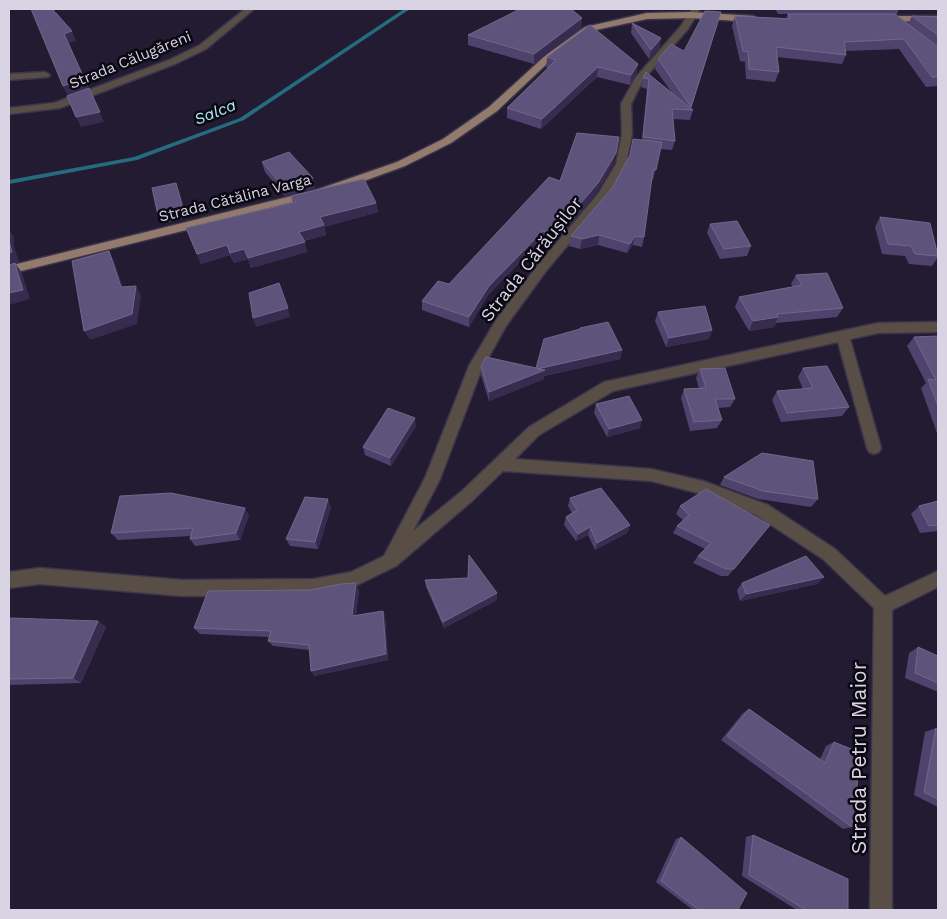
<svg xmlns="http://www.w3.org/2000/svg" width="947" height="919" font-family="'Work Sans',sans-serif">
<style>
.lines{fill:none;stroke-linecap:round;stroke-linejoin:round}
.stream{fill:#246c7e;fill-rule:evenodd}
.minor-casing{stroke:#3b354b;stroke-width:3}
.major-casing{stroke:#3b354b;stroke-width:3}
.minor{fill:#594e46;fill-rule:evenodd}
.major{fill:#927b6c;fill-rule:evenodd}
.wall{fill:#4f436d}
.shaded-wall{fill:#372c50}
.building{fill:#5e537a;stroke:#71678a}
.labels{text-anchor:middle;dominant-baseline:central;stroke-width:5;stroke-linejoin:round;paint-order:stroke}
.far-street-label{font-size:15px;fill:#d8d4e4;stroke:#0a0811}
.far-water-label{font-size:16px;font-style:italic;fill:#b0ebfb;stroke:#0a0811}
.street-label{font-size:18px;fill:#d8d4e4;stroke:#0a0811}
.near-street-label{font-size:21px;fill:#d8d4e4;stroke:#0a0811}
</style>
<rect width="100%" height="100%" fill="#221b32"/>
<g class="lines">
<path class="stream" d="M404 9H410L244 120 137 160 9 184V180L134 157 240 118Z"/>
<defs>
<path id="minor" d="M245 9H254L206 49 175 64 60 108 9 114V108L54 103 169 60 200 45Z
M692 9H700L688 29 643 80 631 104 632 134 626 164 609 196 546 271 506 326 481 371 440 479 413 531 462 491 529 427 604 382 878 323 938 322V332L878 333 850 339 881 448 879 452 874 454 869 452 867 448 838 342 613 391 539 435 515 459 651 469 703 481 768 505 835 549 885 596 938 571V587L892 610V910H870L874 608 823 559 756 515 702 494 651 481 503 471 472 501 396 566 353 587 314 595 182 596 40 584 9 588V572L40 568 182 580 314 579 351 572 384 556 425 478 469 366 496 320 538 265 598 194 616 164 622 134 621 104 636 77 681 26Z
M45 72 50 75 48 77 9 80V74Z"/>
<path id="major" d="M691 12 754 16 758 19 754 22 691 18 647 19 591 31 552 59 497 111 451 143 405 166 323 196 9 274V266L316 190 397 162 443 139 489 107 546 55 585 27 647 13Z
M882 16H938V22L879 21V17Z"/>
</defs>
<use href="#minor" class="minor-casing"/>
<use href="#major" class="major-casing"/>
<use href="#minor" class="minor"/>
<use href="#major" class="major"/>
</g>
<path class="wall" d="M775 9H899L897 14H778Z
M788 14 908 24 912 16 938 17V86L926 87 899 49 846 51V55L842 64 777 57 779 72 775 82 746 79 745 62 740 61 732 26 735 16 786 18Z
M582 18 581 28 534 64 468 45V35Z
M718 22 691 109 693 110 690 120 673 119 675 141 672 150 660 149 653 180H651L644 237 642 247 633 245 627 253 598 245 580 249 569 246 571 236 613 187 642 140 647 89 641 87 643 78 646 72 672 93 655 69 658 59 684 51Z
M632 23 661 38 659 48 649 59 631 33Z
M547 57 638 64 636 74 630 85 597 77 541 129 507 118V108L548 68 546 67Z
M262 162 315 188 285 196 265 172Z
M614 163 596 193 554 243 542 240 488 295 469 327 422 310V301L449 284 560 181Z
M291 196 376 203 378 212 324 227 326 235 304 241 307 252 251 268 248 259 234 263 230 255 201 264 186 228 293 202Z
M880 217 938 254V257L932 266 909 264 905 256 882 254 875 227Z
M710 224 751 246 747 256 720 259 707 233Z
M796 275 843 308 837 317 776 323 774 327 749 331 735 307 739 297 793 287 791 284Z
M658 312 712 330 709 339 666 347 655 321Z
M580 328 622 350 620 359 544 376V379L489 401 481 375V366L536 368 579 329Z
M938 336V436L921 388 926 383 907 346 914 337Z
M803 368 849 407 842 416 781 422 772 400 777 391 803 389 798 377Z
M700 369 735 399 730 407 718 408 722 420 717 428 690 431 681 398 684 389 699 388 696 378Z
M596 404 640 428 607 437 594 413Z
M416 426 391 466 365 455 363 447Z
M724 477 818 499 811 507 758 499 720 485Z
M570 498 630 525 627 533 595 550 588 535 576 541 564 525 566 517 572 513 568 506Z
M938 501V531L920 533 911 514 919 506Z
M680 506 770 525 728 576H721L693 563 698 556 705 549 673 533 677 526 683 520 676 514Z
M331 507 318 549 290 546 286 539Z
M249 515 240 540 195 546 190 539 191 536 118 540 111 533Z
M824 577 817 584 740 601 737 590 742 583Z
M425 580 497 600 444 628 426 587Z
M359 590 356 616 383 611 385 617 388 660 314 676 309 650 273 646 268 641 270 637 200 634 194 628Z
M9 618 98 621 106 627 81 683 9 685Z
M918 647 938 656V692L905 678 909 653Z
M749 709 820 759 826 746 834 742 852 827 843 829 721 740 743 713Z
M936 728 938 729V807L914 795 925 732Z
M753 835 848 910H797L742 876 746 837Z
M681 837 738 910H693L656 882 676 839Z"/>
<path class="shaded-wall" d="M582 18 581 28 534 64V54Z
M72 31 76 41 69 43 89 88 68 96 63 86 64 34Z
M661 38 659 48 649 59 651 50Z
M638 64 636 74 630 85 631 75Z
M598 67 597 77 541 129 542 119Z
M89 88 104 122 81 127 76 117Z
M619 137 614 163 596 193 554 243 555 233Z
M313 178 315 188 285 196 283 186Z
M176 183 180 193 187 218 163 224 158 215Z
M376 203 378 212 324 227 326 235 302 241 299 232 320 217Z
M9 229 14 237V246L19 262 9 264Z
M543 231 542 240 488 295 469 327V317L489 286Z
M599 235 598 245 580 249 582 239Z
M635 236 633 245 627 253 630 244Z
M305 242 307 252 251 268 248 258Z
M227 245 230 255 201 264 197 254Z
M244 249 248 259 234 263 230 253Z
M109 251 114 261 126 296 121 287Z
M15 263 22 273 30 299 9 305V293Z
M136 286 141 296 137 324 90 340 84 331Z
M288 308 290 317 256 327 253 318Z
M778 317 774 327 749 331 753 321Z
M712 330 709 339 666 347 669 338Z
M622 350 620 359 544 376V379L489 401V392L537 369Z
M415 418 416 426 391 466 390 458Z
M642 420 640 428 607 437 609 429Z
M328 499 331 507 318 549 315 542Z
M245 508 249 515 240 540 236 533Z
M630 525 627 533 595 550 597 543Z
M590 527 588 535 576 541 578 534Z
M824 577 817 584 740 601 746 594Z
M356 583 359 590 355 622 352 616Z
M497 593V600L444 628 443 622Z
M383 611 385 617 388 660 314 676 311 671Z
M98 621 106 627 81 683 73 678Z"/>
<path class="building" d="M31 9H53L55 13H56L72 31 64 34 84 78 63 86Z
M520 9H571L582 18 534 54 468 35Z
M705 11 721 12 691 107 658 59 671 44 684 51Z
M788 14H895L938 47V77H932L904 39 844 42 846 55 776 47 779 72 749 69 748 52 743 51 735 16 790 19Z
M912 16 938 17V35Z
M632 23 661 38 651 50Z
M590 25 638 64 631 75 598 67 542 119 507 108 556 60 547 57Z
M646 72 693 110 672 109 675 141 643 137 649 79 643 78Z
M89 88 100 112 76 117 67 96Z
M577 133 619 137 616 153 598 183 555 233 543 231 489 286 469 317 422 301 438 281 449 284 549 177 560 181Z
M633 139 662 142 656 170H653L644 237 635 236 630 244 599 235 582 239 571 236 613 187 630 155Z
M289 152 313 178 283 186 262 162Z
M364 179 376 203 320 217 324 225 299 232 305 242 248 258 244 249 230 253 227 245 197 254 186 228 296 202 291 196Z
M176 183 183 209 158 215 152 188Z
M880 217 930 223 938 256 915 254 911 246 888 244Z
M737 221 751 246 724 249 710 224Z
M9 241 12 252 9 253Z
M109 251 121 287 136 286 132 314 84 331 72 261Z
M15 263 23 290 9 293V265Z
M827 273 843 308 777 314 778 317 753 321 739 297 802 285 796 275Z
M279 283 288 308 253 318 249 293Z
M705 306 712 330 669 338 658 312Z
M608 322 622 350 537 369 545 370 489 392 481 366 486 357 536 368 544 339 580 329V328Z
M938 336V406L928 379 936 380 914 337Z
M827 366 849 407 787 413 777 391 813 388 803 368Z
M725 368 735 399H715L722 420 694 422 684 389 706 388 700 369Z
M629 396 642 420 609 429 596 404Z
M388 408 415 418 390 458 363 447Z
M762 453 813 461 818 499 763 491 724 477Z
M601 488 630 525 597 543 590 527 578 534 566 517 577 510 570 498Z
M706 489 770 525 734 569H726L698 556 711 543 677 526 689 515 680 506Z
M171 493 245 508 236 533 190 539 193 528 111 533 120 496Z
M305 497 328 499 315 542 286 539Z
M938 501V525L929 526 919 506Z
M469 555 497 593 443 622 425 580 468 578Z
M806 556 824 577 746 594 742 583Z
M356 583 352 616 383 611 386 654 311 671 309 645 268 641 271 631 194 628 208 591 311 590 341 584Z
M9 618 98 621 73 678 9 679Z
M918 647 938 656V683L915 673Z
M749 709 825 763 834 742 861 753 852 827 727 736Z
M936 728 938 729V799L924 792Z
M753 835 848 879V910H806L749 875Z
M681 837 747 893 738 910H699L661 881Z"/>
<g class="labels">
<g class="far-street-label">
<text transform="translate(130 60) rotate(-22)">Strada Călugăreni</text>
<text transform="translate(235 198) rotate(-14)">Strada Cătălina Varga</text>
</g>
<g class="far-water-label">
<text transform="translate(215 112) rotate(-22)">Salca</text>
</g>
<g class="street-label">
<text transform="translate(531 259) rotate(-52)">Strada Cărăușilor</text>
</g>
<g class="near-street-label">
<text transform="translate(858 758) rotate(-90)">Strada Petru Maior</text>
</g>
</g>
<rect width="947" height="919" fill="none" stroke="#d8d4e4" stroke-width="20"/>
</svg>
